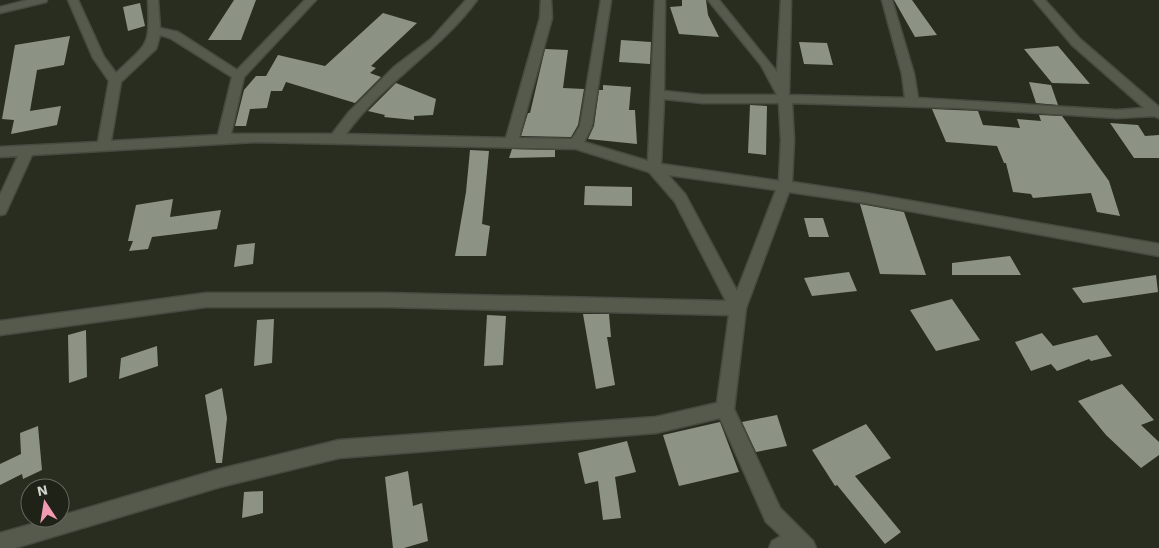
<svg xmlns="http://www.w3.org/2000/svg" width="1159" height="548" font-family="'Work Sans',sans-serif">
<style>
.building{fill:#8d9384}
.lines{fill:none;stroke-linecap:round;stroke-linejoin:round}
.street-casing{stroke:#464a40;stroke-width:3}
.street{fill:#555a4d;fill-rule:evenodd}
</style>
<rect width="100%" height="100%" fill="#282d20"/>
<path class="building" d="M234 0H256L241 40H208Z
M682 0H706L708 15 719 37 679 34 670 7 682 6Z
M894 0H912L937 35 915 37Z
M140 3 145 26 128 31 123 7Z
M383 13 417 23 371 66 376 68 370 73 381 77 355 103 286 82 282 91H271L267 108 250 109 246 126H235L244 90 256 76H266L278 55 325 66Z
M70 36 64 65 37 70 30 111 61 106 57 125 11 134 14 120 2 119 15 45Z
M621 40 651 42 650 64 619 62Z
M799 42 827 43 833 65 804 64Z
M1058 46 1090 84 1052 83 1024 49Z
M545 49 568 50 563 88 584 89 578 125 571 137 521 136 528 113H530Z
M1029 82 1051 85 1058 105 1036 103Z
M396 83 436 99 433 115 414 116V120L384 117 385 115 368 111Z
M603 85 631 87 629 110H635L637 144 588 139 594 126 599 90H603Z
M750 105 767 106 766 155 748 153Z
M932 109 978 111 983 125 1020 128 1017 119 1041 121 1039 115 1062 116 1109 181 1120 216 1097 212 1091 193 1033 198 1031 194 1013 192 1006 163H1004L997 146 946 142Z
M1110 123 1138 125 1145 136 1159 135V158H1134Z
M512 149 555 150V157L509 158Z
M470 150 489 151 482 224 490 226 486 256H455L466 192Z
M585 186 632 187V206L584 205Z
M173 199 170 217 221 210 217 229 152 237 148 249 129 251 133 241H128L136 205Z
M860 204 904 212 926 275 880 274Z
M804 218H823L829 237H809Z
M255 243 253 264 234 267 237 245Z
M1010 256 1021 275H952V263Z
M849 272 857 291 812 296 804 278Z
M1156 275 1158 292 1083 303 1072 288Z
M952 299 980 340 936 351 910 310Z
M583 314H609L611 337H607L615 385 596 389Z
M487 315 506 316 503 365 484 366Z
M274 319 272 363 254 366 257 320Z
M86 330 87 377 69 383 68 335Z
M1042 333 1053 346 1097 335 1112 356 1091 361 1089 359 1057 371 1051 364 1031 371 1015 342Z
M157 346 158 366 119 379 121 358Z
M1122 384 1154 420 1141 425 1159 442V455L1141 468 1106 435 1078 401Z
M222 388 227 418 222 463H216L205 395Z
M777 415 787 446 756 452 742 422Z
M720 422 739 472 679 486 663 435Z
M866 424 891 458 855 476 901 532 885 544 837 485 835 486 812 450Z
M38 426 42 470 23 479 22 474 0 485V464L21 454 20 433Z
M627 441 636 472 615 477 621 518 603 520 598 481 585 484 578 453Z
M408 471 413 506 422 503 428 541 404 548H393L385 477Z
M263 491V513L242 518 244 492Z"/>
<g class="lines">
<defs>
<path id="street" d="M28 0H47L46 2 0 13V7Z
M68 0H78L104 57 116 73C149 42 150 47 148 0H158L160 28 178 32 237 70 305 0H316L244 77 231 134H332L349 112 394 67 431 39 466 0H477C440 51 383 82 346 134L506 138 540 18 541 0H551L552 18 519 138 572 139 580 126 601 0H611L592 126 584 142 648 161 655 0H665L664 91 702 95H777L761 65 708 0H719L777 72 781 0H791L789 95 905 98 902 74 882 0H892L914 74 918 98 1117 110 1144 108 1072 45 1034 0H1045L1080 39 1159 107V118L1154 116 1117 118 960 108 792 103 794 140 792 182 865 193 1159 244V256L865 203 789 192 746 308 734 409 780 508 813 541 816 548H769L772 541 781 536 766 522 720 418 656 433 339 458 220 487 15 548H0V533L53 518H60V516L220 469 339 440 656 417 717 403 729 315 386 307H206L0 335V321L206 293H386L726 301 675 202 649 172 576 149 257 142 32 155 7 210 5 214 0 215V195L18 156 0 157V147L98 142 109 81 93 58ZM160 35 170 38 232 77 218 135 111 141 121 82 156 49ZM664 99 702 103H779L781 140 779 181 661 164ZM668 175 776 190 737 291 685 194Z"/>
</defs>
<use href="#street" class="street-casing"/>
<use href="#street" class="street"/>
</g>
<g transform="translate(45 503) rotate(348)"><circle r="24" fill="#1f2317" stroke="#66695f"/>
<path d="M0-4L9 19L0 12L-9 19Z" fill="#f19ab1"/>
<text y="-8" font-size="14" font-weight="bold" text-anchor="middle" fill="#d0d3cb">N</text>
</g>
</svg>
